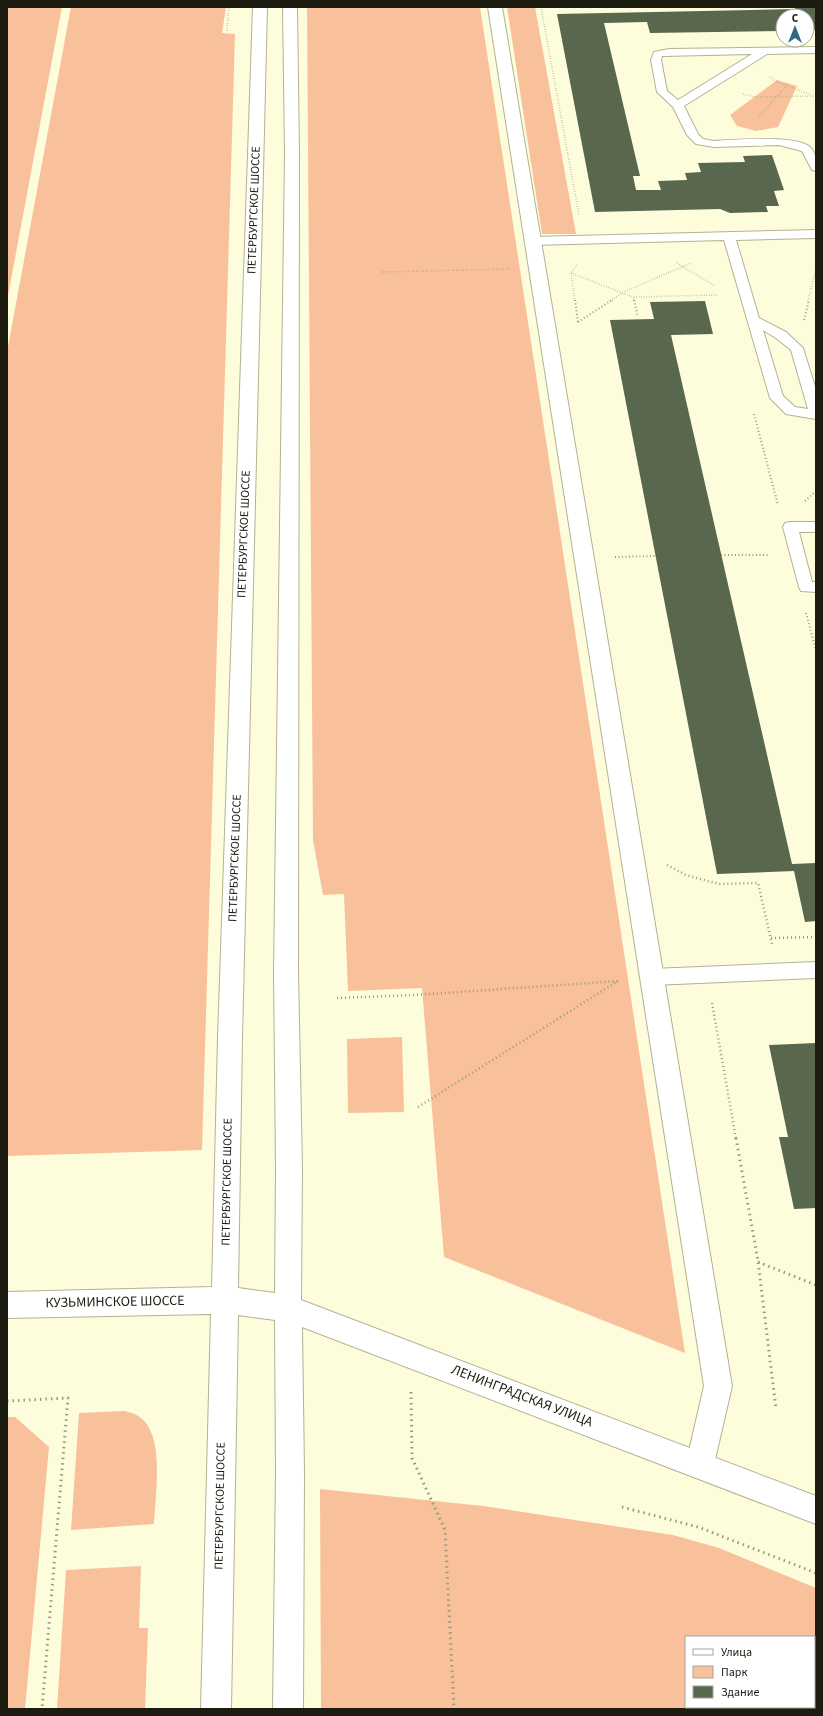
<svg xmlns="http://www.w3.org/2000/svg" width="823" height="1716" font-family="'Source Sans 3',sans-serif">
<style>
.green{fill:#f8c19c;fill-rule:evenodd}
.building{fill:#59674e}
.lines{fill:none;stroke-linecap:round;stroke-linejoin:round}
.lane-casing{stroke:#b2b293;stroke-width:2}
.street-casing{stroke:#b2b293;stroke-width:2}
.secondary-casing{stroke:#b2b293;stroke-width:2}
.path-far3{stroke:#999981;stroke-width:1.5;stroke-dasharray:0.5 2;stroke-linecap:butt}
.path-far2{stroke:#999981;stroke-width:2;stroke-dasharray:1 2.5;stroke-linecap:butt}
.path-far1{stroke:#999981;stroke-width:2.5;stroke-dasharray:1 3;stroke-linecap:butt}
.path{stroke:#999981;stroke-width:3;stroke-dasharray:1.5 4;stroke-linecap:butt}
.lane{fill:#fff;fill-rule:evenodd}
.street{fill:#fff;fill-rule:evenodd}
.secondary{fill:#fff;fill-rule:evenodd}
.labels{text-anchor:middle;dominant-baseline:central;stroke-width:4;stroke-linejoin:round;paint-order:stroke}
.street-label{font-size:12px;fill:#1c1c10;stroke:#fff}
.near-street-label{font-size:14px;fill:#1c1c10;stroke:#fff}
</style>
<rect width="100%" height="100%" fill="#fdfddc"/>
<path class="green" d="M7 7H62L7 301Z
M71 7H226L222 33 235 34 202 1150 7 1156V352Z
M307 7H480L685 1353 444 1257 422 988 348 991 344 894 323 895 313 840Z
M507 7H535L576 234H542Z
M777 80 797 86 778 127 756 131 737 126 730 115Z
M402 1037 404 1112 348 1113 347 1039Z
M124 1411C128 1412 134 1413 138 1416 166 1432 155 1496 154 1524L71 1530 79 1413Z
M7 1417H15L49 1447 25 1709H7Z
M320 1489 483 1506 673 1535 719 1548 816 1588V1709H321ZM686 1637H814V1707H686Z
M141 1566 139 1628H148L145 1709H57L66 1570Z"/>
<path class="building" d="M795 7H816V30H807V16H783V31L650 33 647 22 604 23 640 176H633L636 190H661L658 181 687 180 685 173 701 172 698 163 745 162 743 156 772 155 784 190 774 191 779 206H766L768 212 730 213 720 209 595 212 557 14 795 9Z
M705 301 713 334 671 335 792 864 816 863V921L805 922 794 871 717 874 610 320 654 319 650 302Z
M816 1043V1208L794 1209 779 1137H788L769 1045Z"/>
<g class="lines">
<defs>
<path id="lane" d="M816 47V53L767 54 684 106 698 134 703 139 714 141C733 140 798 134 811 148 817 155 816 163 816 171L812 170 802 151 779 145 714 147 696 144 687 135 673 107 657 92 651 60 654 52 669 49ZM752 54 678 100 667 91 661 60 662 56Z
M816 230V238L736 240 759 318 786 332 803 348 816 390V419L786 414 770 398 724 240 533 245 529 244 527 241 529 238 533 237ZM763 330 776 338 791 350 808 409 795 407 783 396Z
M790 522H816V532H799L812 582H816V592L801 591 799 587 783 527 785 523Z
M816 962V978L652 985 646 983 643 977 646 971 652 969Z"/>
<path id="street" d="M488 7H502L732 1386 714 1464 710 1474 700 1478 690 1474 686 1464 704 1386Z"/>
<path id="secondary" d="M253 7H267L242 1038 238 1288 275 1293 276 1169 274 972 285 153 283 7H297L299 153 298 972 302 1169 301 1300 816 1496V1524L302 1327 304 1473 303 1709H273L276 1473 275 1320 238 1315 231 1709H201L211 1314 7 1318V1292L212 1287 218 1038Z"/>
</defs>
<use href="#lane" class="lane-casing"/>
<use href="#street" class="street-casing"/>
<use href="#secondary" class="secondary-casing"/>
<path class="path-far3" d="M541 7 579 215
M227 31 229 7
M770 77 775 81 811 95
M743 94 754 97 816 96
M758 118 787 85
M677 263 715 286
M381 272 509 269
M571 273 633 297
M575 301 571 273 577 265
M610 301 626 291 691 263
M634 301 633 297 718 295
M808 301 816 269"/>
<path class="path-far2" d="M575 300 578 323
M634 300 638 317
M804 320 809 300
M578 322 612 300
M754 414 778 505
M805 501 816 491
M721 555H769
M615 557 656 556
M806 613 816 650"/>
<path class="path-far1" d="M667 865 686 875 719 884 758 883 772 944
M771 938 816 937
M337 998 415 995 620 981
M712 1003 736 1139
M418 1107 618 981"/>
<path class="path" d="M736 1138 758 1261 776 1409
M758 1262 816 1285
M411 1392 412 1458 445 1530 454 1709
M7 1401 68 1398 42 1709
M622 1507 698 1527 816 1573"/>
<use href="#lane" class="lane"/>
<use href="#street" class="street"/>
<use href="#secondary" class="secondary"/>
</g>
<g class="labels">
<g class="street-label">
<text transform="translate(254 210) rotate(-88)">ПЕТЕРБУРГСКОЕ ШОССЕ</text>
<text transform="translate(244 534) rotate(-88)">ПЕТЕРБУРГСКОЕ ШОССЕ</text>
<text transform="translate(235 858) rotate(-88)">ПЕТЕРБУРГСКОЕ ШОССЕ</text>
<text transform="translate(227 1182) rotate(-89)">ПЕТЕРБУРГСКОЕ ШОССЕ</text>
<text transform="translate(220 1506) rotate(-89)">ПЕТЕРБУРГСКОЕ ШОССЕ</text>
</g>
<g class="near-street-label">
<text transform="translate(115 1302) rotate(-1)">КУЗЬМИНСКОЕ ШОССЕ</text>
<text transform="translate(522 1396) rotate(21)">ЛЕНИНГРАДСКАЯ УЛИЦА</text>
</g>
</g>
<rect width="823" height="1716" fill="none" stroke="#1c1c10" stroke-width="16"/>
<rect x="685" y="1636" width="130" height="72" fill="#ffffff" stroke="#a4a49f"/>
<rect x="693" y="1649" width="20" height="6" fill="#ffffff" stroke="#a4a49f"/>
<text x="721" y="1656" font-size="12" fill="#1c1c10">Улица</text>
<rect x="693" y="1666" width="20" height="12" fill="#f8c19c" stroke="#a4a49f"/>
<text x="721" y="1676" font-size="12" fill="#1c1c10">Парк</text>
<rect x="693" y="1686" width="20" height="12" fill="#59674e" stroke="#a4a49f"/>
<text x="721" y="1696" font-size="12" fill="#1c1c10">Здание</text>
<g transform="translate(795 28)"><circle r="19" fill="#ffffff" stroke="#a4a49f"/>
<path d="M0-3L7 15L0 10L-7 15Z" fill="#336884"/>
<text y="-6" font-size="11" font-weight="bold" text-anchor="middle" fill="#1c1c10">С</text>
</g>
</svg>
